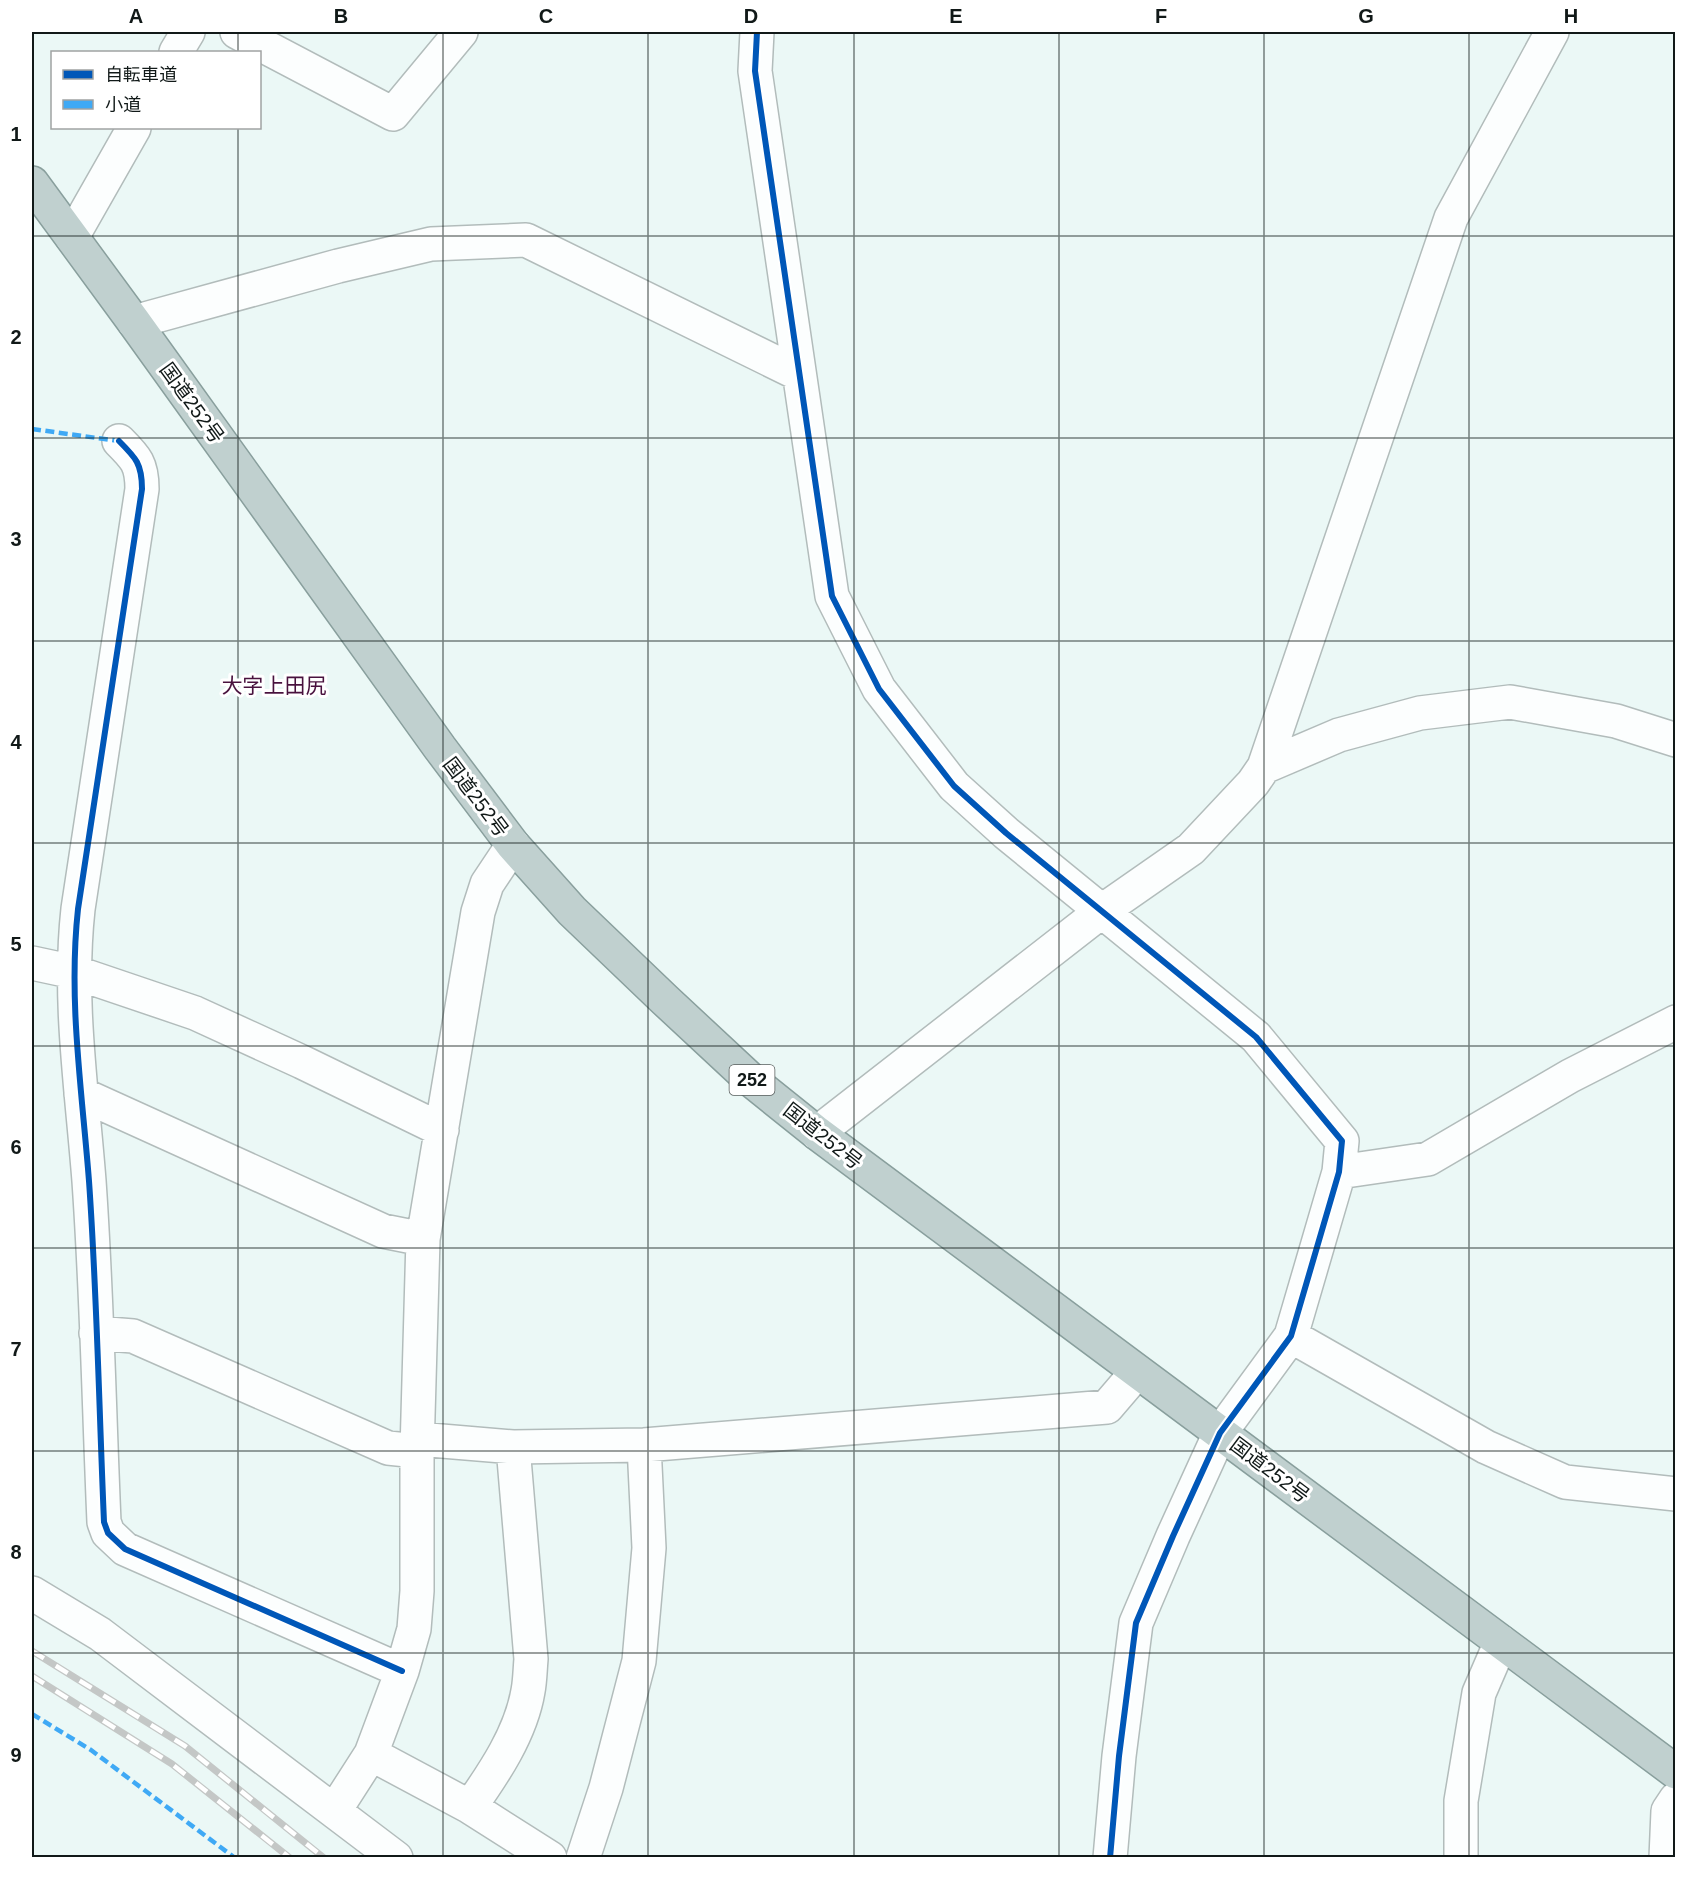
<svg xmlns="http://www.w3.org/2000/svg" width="1707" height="1889" font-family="Arial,'Noto Sans JP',sans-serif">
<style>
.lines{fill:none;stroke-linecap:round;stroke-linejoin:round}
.minor-casing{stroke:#b2bcbb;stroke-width:36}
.highway-casing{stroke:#899f9d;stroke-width:36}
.minor{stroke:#fcfefe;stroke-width:33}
.highway{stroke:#c0d0cf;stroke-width:33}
.rail-casing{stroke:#c4c7c6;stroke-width:7}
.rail{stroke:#fff;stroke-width:4.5;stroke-dasharray:14;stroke-linecap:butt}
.quiet{stroke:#3fa9f5;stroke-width:4.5;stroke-dasharray:9 4.5;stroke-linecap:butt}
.cycleway-casing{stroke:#fff;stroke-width:10}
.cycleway{stroke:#0057b8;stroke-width:6}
.grid{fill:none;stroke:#111918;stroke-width:1.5;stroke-opacity:0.55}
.labels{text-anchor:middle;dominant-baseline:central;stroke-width:6;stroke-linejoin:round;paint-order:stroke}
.shield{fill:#fff;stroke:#585e5d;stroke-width:1.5}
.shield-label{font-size:18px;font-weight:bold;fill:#111918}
.street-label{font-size:20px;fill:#111918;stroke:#fff}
.neighbourhood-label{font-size:21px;fill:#49123e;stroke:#fff}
.neatline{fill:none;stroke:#111918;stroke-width:2}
.grid-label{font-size:20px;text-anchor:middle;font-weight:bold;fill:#111918}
</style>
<rect width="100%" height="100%" fill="#ebf8f6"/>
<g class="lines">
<defs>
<path id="minor" d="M237 32 393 114 461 32
M757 32 755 71 832 596 879 689 954 786 1006 833 1256 1037 1342 1141 1339 1172 1291 1336 1220 1433 1173 1536 1136 1623 1119 1756 1110 1858
M176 52 188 32
M72 237 134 128
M134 322 338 266 431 244 526 240 799 374
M119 441C136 458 142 464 142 489L78 909C68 1001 82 1090 89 1181 97 1294 99 1408 104 1522L108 1533 125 1549 402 1671
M1264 767 1339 735 1420 713 1510 702 1616 721 1676 740
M32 963 74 972 195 1013 302 1062 442 1130
M81 1094 383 1231 423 1239
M817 1133 1102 911 1191 849 1253 783 1264 767 1451 218 1552 32
M1339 1172 1428 1159 1570 1076 1676 1022
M96 1333 133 1336 388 1448 417 1451
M1291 1336 1486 1447 1565 1482 1676 1494
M418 1439 513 1447 644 1445 1107 1407 1137 1372
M32 1593 100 1634 396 1858
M371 1754 470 1807 550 1858
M470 1807C494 1773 521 1733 528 1691 530 1681 530 1670 531 1659L513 1447
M335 1810 371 1754 402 1671 414 1629 417 1591V1451L423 1239 478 912 487 884 513 845
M583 1858 606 1788 639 1661 649 1548 644 1445
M1461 1858V1801L1479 1693 1501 1642
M1666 1858 1668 1811 1676 1799"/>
<path id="highway" d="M32 183 134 322 440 748 513 845 572 911 665 1000 751 1080 817 1133 1676 1772"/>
</defs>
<use href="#minor" class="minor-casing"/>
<use href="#highway" class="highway-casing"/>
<use href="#minor" class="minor"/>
<use href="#highway" class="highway"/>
<defs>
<path id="rail" d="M32 1651 185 1746 324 1858
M32 1676 172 1764 290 1858"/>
</defs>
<use href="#rail" class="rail-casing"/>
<use href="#rail" class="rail"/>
<path class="quiet" d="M32 429 119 441
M32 1714 91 1750 235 1858"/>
<defs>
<path id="cycleway" d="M757 32 755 71 832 596 879 689 954 786 1006 833 1256 1037 1342 1141 1339 1172 1291 1336 1220 1433 1173 1536 1136 1623 1119 1756 1110 1858
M119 441C136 458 142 464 142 489L78 909C68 1001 82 1090 89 1181 97 1294 99 1408 104 1522L108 1533 125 1549 402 1671"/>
</defs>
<use href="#cycleway" class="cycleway-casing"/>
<use href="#cycleway" class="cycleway"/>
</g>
<path class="grid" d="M238 32V52M443 32V1858M648 32V1858M854 32V1858M1059 32V1858M1264 32V1858M1469 32V1858M238 128V1858M32 236H1676M32 438H1676M32 641H1676M32 843H1676M32 1046H1676M32 1248H1676M32 1451H1676M32 1653H1676"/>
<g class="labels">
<rect class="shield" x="729.5" y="1065" width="45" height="30" rx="4.5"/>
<g class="shield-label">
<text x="752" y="1080">252</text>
</g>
<g class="street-label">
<text transform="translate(192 403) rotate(54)">国道252号</text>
<text transform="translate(476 797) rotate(53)">国道252号</text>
<text transform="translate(823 1136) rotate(38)">国道252号</text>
<text transform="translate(1270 1470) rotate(37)">国道252号</text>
</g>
<g class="neighbourhood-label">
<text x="274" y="685">大字上田尻</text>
</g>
</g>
<rect width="1707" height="1889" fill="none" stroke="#ffffff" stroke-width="66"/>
<rect x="51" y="51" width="210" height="78" fill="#ffffff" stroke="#a0a3a3" stroke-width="1.5"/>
<rect x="63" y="70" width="30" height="9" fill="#0057b8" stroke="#a0a3a3" stroke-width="1.5"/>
<text x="105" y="81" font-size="18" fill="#111918">自転車道</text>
<rect x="63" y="100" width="30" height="9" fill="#3fa9f5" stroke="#a0a3a3" stroke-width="1.5"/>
<text x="105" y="111" font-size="18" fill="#111918">小道</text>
<rect x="33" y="33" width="1641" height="1823" class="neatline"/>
<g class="grid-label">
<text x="136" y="23">A</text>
<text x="341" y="23">B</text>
<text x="546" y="23">C</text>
<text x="751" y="23">D</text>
<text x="956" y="23">E</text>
<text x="1161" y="23">F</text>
<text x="1366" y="23">G</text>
<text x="1571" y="23">H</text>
<text x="16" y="141">1</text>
<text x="16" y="344">2</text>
<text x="16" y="546">3</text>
<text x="16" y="749">4</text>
<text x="16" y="951">5</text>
<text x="16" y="1154">6</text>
<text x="16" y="1356">7</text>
<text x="16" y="1559">8</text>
<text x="16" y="1762">9</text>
</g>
</svg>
